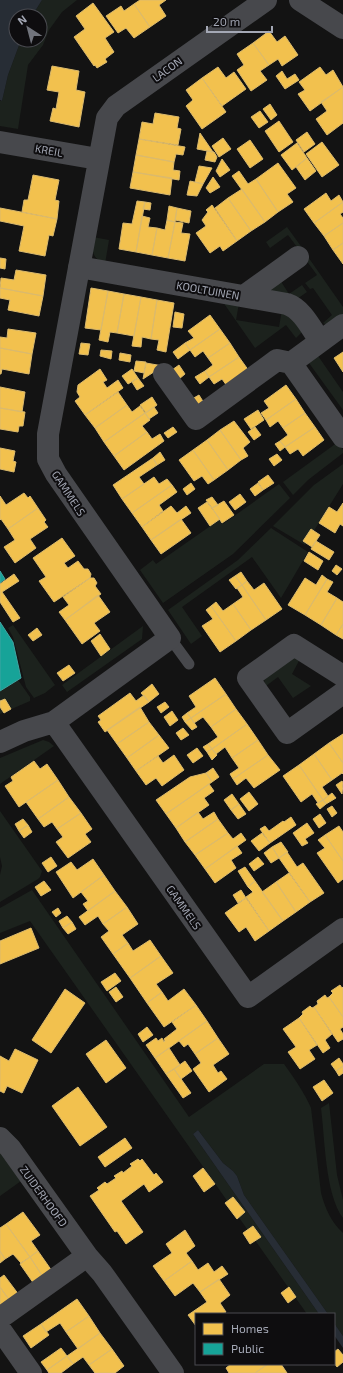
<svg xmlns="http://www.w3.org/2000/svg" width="343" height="1373" font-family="'Exo 2',sans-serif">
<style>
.green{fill:#1c221d}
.water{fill:#272d35}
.homes{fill:#f2c14e;stroke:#dbba6d}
.public{fill:#17a398;stroke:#41a4a1}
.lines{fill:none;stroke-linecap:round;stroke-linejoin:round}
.lane{stroke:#47484c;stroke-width:11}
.street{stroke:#47484c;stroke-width:22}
.labels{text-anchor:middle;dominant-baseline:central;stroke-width:4;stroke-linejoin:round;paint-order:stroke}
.street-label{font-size:11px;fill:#a4a8b5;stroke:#0e0d0f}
</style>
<rect width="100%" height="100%" fill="#131313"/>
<path class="green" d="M42 0H77L62 12 49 30 43 45 28 65 18 129 0 126V101H2L8 75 21 40H40V16H32Z
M287 227 303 249 300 251 288 235 270 248 266 242Z
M93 237 109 240 105 264C90 256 93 252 93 237Z
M306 254 343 307V315L329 324H325L323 323 332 315 313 288 310 289 305 283 317 275 303 256Z
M280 280 289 294 302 285 307 292 297 299 270 293 269 287Z
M239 303 236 320 279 327 282 310 288 312 302 332 296 338 286 325 255 348 225 305V304Z
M316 353 343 392V410L309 363Z
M338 442 343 450V453L308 480 293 495 283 482Z
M343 464V484L305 545 273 526 314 485Z
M279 484 290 498 233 554 163 603 140 570 153 560 156 564 219 520 223 524Z
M271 528 308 552 281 598 252 557 182 607 202 636 191 644 168 610 238 560Z
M13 625 55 685 45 693 34 698 26 687 13 637 8 628Z
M143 626 142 639 67 692 62 685Z
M296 657 300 659 292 674 311 686 293 698 278 677 266 686 264 681 266 678 291 658Z
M18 680 30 697V701L0 714V690Z
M43 740 49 742 54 746 0 784V758Z
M0 811 42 871 40 877 38 879 0 902V875L2 866 0 857Z
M32 890 189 1117 264 1064H284C294 1078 304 1092 311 1108L321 1193C325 1208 331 1222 343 1233V1336L334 1323V1314H328L244 1195 237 1176 233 1171 223 1163 198 1130 193 1134 319 1314H307L30 921 0 933V908Z
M329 1103 337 1175 343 1200V1218C325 1194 325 1139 321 1108Z
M0 1153 21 1181 0 1196Z"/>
<path class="water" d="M0 0H42L32 16H16V40H21L8 75 2 101 0 100Z
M198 1130 223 1163 233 1171 237 1176 244 1195 328 1314H319L193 1134Z
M334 1323 343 1336V1348L334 1335Z"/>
<path class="homes" d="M140 0H166L159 5 166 16 150 27 134 4Z
M93 3 114 32 105 38 114 52 105 59 107 62 97 68 95 65 94 66 74 37 85 29 76 16Z
M134 4 150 27 134 38 126 28 118 33 106 16 121 6 124 11Z
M269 31 277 42 285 36 298 55 282 66 278 59 269 65 253 43Z
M253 43 269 65 260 71 267 80 251 91 237 70 244 65 237 54Z
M52 66 79 71 76 90 85 92 79 127 50 121 53 108 56 109 59 92 47 90Z
M218 67 226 78 234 72 246 89 222 106 202 78Z
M320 67 326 75 333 70 343 87 310 111 298 94 305 90 299 82Z
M282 71 287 79 295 74 299 80 285 89 276 76Z
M202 78 226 112 202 129 186 106 193 100 186 90Z
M343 87V123L327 135 316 119 327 111 321 102Z
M270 104 277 115 271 120 263 109Z
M260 111 268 122 259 128 251 117Z
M155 113 179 117 177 128 181 129 178 145 139 139 142 122 153 124Z
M279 121 293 142 279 152 265 131Z
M307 132 315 144 304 152 296 140Z
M200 133 213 152 197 149Z
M223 138 231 149 219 157 212 146Z
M139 139 185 147 183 155 176 154 174 162 136 155Z
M250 140 263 159 250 168 237 149Z
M322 142 339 165 322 177 306 154Z
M297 143 307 158 292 170 281 155Z
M207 151 214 152 217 157 215 162 205 160Z
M136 155 174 162 173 170 180 171 179 180 133 172Z
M307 158 316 171 305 180 296 167Z
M222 159 230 170 220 177 216 171Z
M278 163 296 188 287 194 293 202 278 212 256 179Z
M199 166 212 168 203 184 195 182Z
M239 171 248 184 256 179 278 212 265 222 232 176Z
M133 172 172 178 170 195 130 188Z
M33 175 59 180 55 200 59 201 57 219 22 212 24 200H28Z
M213 177 220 187 210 193 206 188Z
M190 181 203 184 197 196 187 195Z
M242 189 265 222 251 231 228 198Z
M326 193 331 201 339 195 343 202 314 223 304 209Z
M228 198 251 231 237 241 215 208Z
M137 201 145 202 136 252 119 249 123 223 132 224Z
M145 202 151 203 150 210 143 209Z
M343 202V212L340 214 343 218V223L324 236 314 223Z
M212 205 237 241 223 251 220 246 210 253 196 233 206 226 202 220 208 212 206 210Z
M169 206 177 208 175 222 167 220Z
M0 208 57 219 53 236 49 235 45 256 19 251 24 226 0 221Z
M177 208 191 211 189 223 175 220Z
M142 216 150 218 148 227 157 228 152 255 136 252Z
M167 220 175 222 168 258 152 255 157 228 165 230Z
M175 222 183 223 181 233 190 234 185 261 168 258Z
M343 223V243L333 250 324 236Z
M343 243V264L333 250Z
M0 258 6 259 5 269 0 268Z
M16 270 46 275 43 296 0 288 1 278 14 280Z
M0 288 43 296 39 316 8 310 10 300 0 298Z
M91 288 108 291 101 330 85 328Z
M108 291 124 294 117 333 110 332 108 342 99 340Z
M124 294 141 297 134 336 117 333Z
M141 297 157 300 151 339 142 337 141 347 132 346Z
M157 300 174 303 166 352 157 350 159 340 151 339Z
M175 312 184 314 182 328 173 327Z
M210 315 220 329 190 350 185 343 194 338 188 331Z
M8 329 36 333 32 354 0 348V337L7 338Z
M220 329 230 343 208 358 203 351 195 357 190 350Z
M81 343 90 344 88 355 79 354Z
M185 343 190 350 178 359 173 352Z
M230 343 239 357 209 377 205 371 213 365 208 358Z
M0 348 32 354 29 374 2 369 1 374H0Z
M101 350 112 351 111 359 100 356Z
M343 352V372L334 358Z
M120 353 131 355 130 362 119 360Z
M239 357 249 371 227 386 222 379 214 384 209 377Z
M136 361 146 362 144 373 134 371Z
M146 363 163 366 143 379Z
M179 365 185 374 179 379 172 370Z
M100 369 107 380 103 382 107 388 118 380 123 388 85 415 75 401 80 397 77 392 78 385Z
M132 369 138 378 128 384 122 376Z
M205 371 209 377 200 384 195 377Z
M138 378 144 386 137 390 132 382Z
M286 385 296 399 266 420 261 413 269 408 264 401Z
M0 387 25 392 22 412 0 408Z
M118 392 127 405 95 428 85 415Z
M199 395 204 403 198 407 192 399Z
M152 397 157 405 146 413 140 405Z
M296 399 305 413 283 428 278 421 270 427 266 420Z
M127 405 132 412 140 406 145 413 104 442 95 428Z
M154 407 158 413 149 419 145 413Z
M0 408 25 412 23 426H19L18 432 0 429Z
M258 410 264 420 251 429 244 419Z
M145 413 150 420 142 426 147 432 114 456 104 442Z
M305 413 315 427 285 447 280 441 288 435 283 428Z
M234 421 250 442 243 448 248 456 241 460 220 430Z
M173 427 177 432 168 438 164 433Z
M255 427 261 435 254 440 248 432Z
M315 427 324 440 303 456 298 449 290 454 285 447Z
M220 430 241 460 228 470 207 440Z
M147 432 152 439 160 434 164 441 124 470 114 456Z
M207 440 228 470 214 480 193 450Z
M280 441 285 447 280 451 275 444Z
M0 448 15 451 13 461 16 462 14 472 0 469Z
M193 450 214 480 208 484 202 476 194 481 179 460Z
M160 452 165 460 157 465 153 458Z
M277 454 282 460 274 466 269 459Z
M153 458 157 465 139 477 144 484 122 499 113 485Z
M268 475 274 483 263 490 258 482Z
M154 477 159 484 167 479 172 485 132 513 122 499Z
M191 483 195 489 187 495 183 489Z
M258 483 263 490 255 496 250 489Z
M172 485 177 492 159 505 163 511 142 527 132 513Z
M24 493 28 498 30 496 38 508 8 529 1 519 0 520V496L6 505Z
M240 494 246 502 235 510 229 502Z
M212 497 218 505 212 508 206 500Z
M224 501 234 515 222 523 212 508Z
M207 502 220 519 210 526 198 508Z
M343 503V526L340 524 335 533 319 523 329 507 337 512Z
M171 506 177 513 186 506 191 513 151 540 142 527Z
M38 508 46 520 44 522 48 527 30 539 36 548 15 563 4 547 15 540 8 529Z
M181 519 191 533 161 554 151 540Z
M311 529 320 535 312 547 303 541Z
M62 538 75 556 64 563 68 568 78 561 84 569H88L91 574 90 578 54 602 39 581 46 577 33 558Z
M316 541 334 552 329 560 311 549Z
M309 552 323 561 318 570 304 561Z
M336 565 342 569 337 575 332 571Z
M241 572 247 581 242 585 235 576Z
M14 574 19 581 2 592 20 618 13 622 0 602V584Z
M322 575 327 579 305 615 288 605 305 578 316 585Z
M235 576 242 585 236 589 229 580Z
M90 578H94L97 583 95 586 101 594 65 620 59 612 69 605 63 597Z
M327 579 333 582 327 592 337 598 321 625 305 615Z
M247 581 254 590 264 583 282 609 266 620 242 585Z
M242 585 266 620 251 630 233 604 243 597 237 588Z
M98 595 110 612 94 623 100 631 82 644 65 620Z
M337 598 343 602V624L336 635 321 625Z
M216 602 223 611 233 604 251 630 236 641 211 606Z
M211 606 236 641 220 652 202 626 213 619 206 610Z
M343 624V639L336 635Z
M37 628 42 635 33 641 28 635Z
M100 634 110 649 101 656 91 641Z
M69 665 75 673 63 681 57 673Z
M215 678 226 694 191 718 187 713 196 707 189 696Z
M152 684 159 694 149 702 141 693Z
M130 693 136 701 144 695 149 702 105 732 98 722 101 720 98 716Z
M226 694 236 709 211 727 203 717 194 723 191 718Z
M5 699 11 709 4 713 0 707V701Z
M165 702 169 707 161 713 157 707Z
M140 707 149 722 117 744 107 730Z
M236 709 247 724 212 749 208 744 218 737 211 727Z
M172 711 178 720 170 726 164 717Z
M187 713 191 718 185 722 182 717Z
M191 718 197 727 192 730 185 722Z
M149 722 159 735 127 758 117 744Z
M247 724 258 740 232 758 225 747 216 754 212 749Z
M183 728 189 735 181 740 176 733Z
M343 734V763L329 743Z
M159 735 169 748 136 771 127 758Z
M258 740 268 755 233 779 230 774 239 768 232 758Z
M329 743 343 763V774L342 773 332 780 314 754Z
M208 744 212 749 207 752 203 747Z
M197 748 203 756 193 763 187 755Z
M212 749 217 755 212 760 207 752Z
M314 754 332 780 322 787 328 796 323 800 299 765Z
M174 755 184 770 162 786 156 778 146 785 136 771 158 756 163 763Z
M268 755 280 770 254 788 246 778 237 785 233 779Z
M34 761 40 769 47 764 58 780 19 807 5 786 13 781 11 777Z
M299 765 323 800 318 803 312 794 301 802 283 776Z
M213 768 219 777 212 782 206 773Z
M206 773 212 782 166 814 156 800 190 777Z
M58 780 69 797 38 819 26 802Z
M342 781 343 783 342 794 336 785Z
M209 784 214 791 204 798 209 805 176 828 166 814Z
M249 792 258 804 249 811 240 799Z
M332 793 336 798 326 804 323 800Z
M232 794 239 804 231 810 224 800Z
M69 797 81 813 57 829 52 822 44 827 38 819Z
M323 800 326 804 320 809 316 804Z
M239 804 246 814 238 819 231 810Z
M332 806 337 813 332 817 327 809Z
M198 812 203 819 214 812 218 819 185 842 176 828Z
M81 813 92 829 85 834 91 842 68 858 56 842 63 837 57 829Z
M320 814 326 823 319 828 313 819Z
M291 817 296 825 270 843 260 829 265 826 269 831 283 821 284 822Z
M23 819 28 825 19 831 15 824Z
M218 819 228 833 195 855 185 842Z
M307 823 314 833 305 839 308 843 302 846 293 833Z
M28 825 32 832 24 838 19 831Z
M339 826 343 832V861L325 835Z
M228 833 233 839 241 833 246 840 205 869 195 855Z
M262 833 270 843 259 851 251 841Z
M325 835 343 861V879L338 883 317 853 325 848 318 840Z
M281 842 288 852 279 858 272 847Z
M237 846 242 853 231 860 236 868 215 883 205 869Z
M272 847 279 858 271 863 264 853Z
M287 852 297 867 303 863 324 893 310 902 279 858Z
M51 857 57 866 48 872 42 863Z
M258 857 264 864 254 871 249 864Z
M93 859 104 875 73 898 56 872 71 862 77 870Z
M245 867 255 881 248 887 238 871Z
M289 873 310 902 296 912 276 882Z
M104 875 115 891 88 911 83 904 88 901 81 892Z
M44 881 51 890 41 896 35 887Z
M255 881 283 921 269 931 246 897 253 892 248 887Z
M276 882 296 912 283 921 262 892Z
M241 890 246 898 238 903 233 895Z
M115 891 127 907 103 924 98 916 85 925 79 917Z
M246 898 269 931 255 941 246 927 239 932 225 913Z
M127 907 138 924 122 935 128 943 113 954 101 937 109 931 103 924Z
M58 908 61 913 56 917 52 912Z
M67 916 72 922 63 928 59 921Z
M72 922 76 929 68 934 63 928Z
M31 928 39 948 0 964V941Z
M150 940 161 956 130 978 113 954 128 943 133 951Z
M161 956 173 973 156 984 162 992 147 1003 130 978Z
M115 973 121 981 107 991 101 982Z
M340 985 342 988 343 987V1017L329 997 333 993 331 991Z
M116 987 123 997 116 1002 109 992Z
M65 989 85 1003 51 1053 32 1040Z
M184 989 196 1005 164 1027 147 1003 162 992 168 1001Z
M325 995 327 998 329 997 343 1017V1027L340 1029 343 1034V1039L338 1042 314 1007 318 1004 317 1001Z
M196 1005 207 1021 155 1058 146 1045 156 1038 158 1041 162 1038 164 1042 165 1041 164 1039 177 1029 172 1022Z
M310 1006 312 1008 314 1007 332 1034 325 1040 330 1048 323 1053 299 1018 303 1014 302 1012Z
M299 1018 317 1045 309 1050 315 1059 300 1069 288 1052 296 1047 283 1029Z
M207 1021 218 1038 195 1054 188 1044 184 1047 179 1041 180 1040Z
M147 1027 153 1035 143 1042 138 1034Z
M218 1038 229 1054 213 1065 218 1073 221 1071 227 1079 209 1092 193 1069 201 1063 195 1054Z
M106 1040 126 1068 106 1083 86 1054Z
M169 1048 180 1065 166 1074 155 1058Z
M15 1049 38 1060 22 1093 7 1086 4 1093 0 1091V1056L9 1061Z
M339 1058 343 1064V1066L336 1071 331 1064Z
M185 1061 192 1071 181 1079 174 1069Z
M343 1066V1073L339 1076 336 1071Z
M174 1069 191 1093 183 1098 166 1074Z
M324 1080 333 1093 322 1101 313 1087Z
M78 1087 107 1127 80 1146 52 1106Z
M125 1138 132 1148 105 1167 98 1157Z
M138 1159 140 1161 142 1159 154 1175 156 1173 163 1182 149 1192 144 1184 121 1201 143 1232 126 1244 117 1231 115 1232 90 1196 99 1190 97 1188 105 1182 107 1184 116 1178 114 1176 122 1171 123 1173 132 1166 130 1164Z
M203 1168 215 1184 204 1192 193 1176Z
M233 1197 245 1212 237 1219 225 1203Z
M23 1212 40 1235 31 1241 38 1251 30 1257 6 1224Z
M6 1224 30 1257 21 1263 13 1254 5 1259 0 1251V1228Z
M253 1226 261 1237 250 1244 243 1233Z
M185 1230 195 1246 186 1253 192 1261 164 1281 153 1266 172 1253 166 1244Z
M0 1251 5 1259 0 1263Z
M38 1251 52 1271 43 1277 30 1257Z
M30 1257 43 1277 34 1284 20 1264Z
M192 1261 198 1270 208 1263 214 1272 222 1266 228 1274 200 1292 193 1283 175 1296 164 1281Z
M4 1275 19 1295 10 1301 0 1287V1278Z
M219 1279 230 1295 220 1303 226 1312 222 1314H196V1326L188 1315 207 1302 200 1292Z
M0 1287 10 1301 0 1306Z
M289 1287 296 1297 288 1303 281 1293Z
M77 1299 89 1316 66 1332 60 1323 46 1332 41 1324Z
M89 1316 100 1333 78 1349 66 1332Z
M41 1324 49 1335 31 1348 23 1336Z
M100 1333 112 1349 89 1365 83 1357 73 1364 67 1356Z
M61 1348 67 1356 47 1370 41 1362Z
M112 1349 124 1366 115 1373H95L89 1365Z
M338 1349 343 1355V1362L337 1367 334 1363V1352Z
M67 1356 73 1364 61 1373H49L47 1370Z
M231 1364H268L255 1373H229L226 1368Z
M268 1364H281L287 1373H255Z"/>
<path class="public" d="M0 571 5 579 0 583Z
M0 622 13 642 21 678 0 691Z"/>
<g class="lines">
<path class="lane" d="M170 638 189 664"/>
<path class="street" d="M300 0 343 28
M0 142 98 159
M79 267 287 304C302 309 311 328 320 341
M244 296 298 257
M291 363 343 437
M164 374 196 419 277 360 291 363 343 325
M343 676 294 645 248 678 287 733 343 693
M54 722 248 997 343 929
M0 742 24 731 54 722 170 638 56 474 48 459V434L107 118 116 106 266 0
M0 1138 10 1148 87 1256 102 1273 173 1373
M0 1318 87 1256
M0 1329 31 1373"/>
</g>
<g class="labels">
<g class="street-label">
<text transform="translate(167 69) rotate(-36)">LACON</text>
<text transform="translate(49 150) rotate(10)">KREIL</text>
<text transform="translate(208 290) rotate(10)">KOOLTUINEN</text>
<text transform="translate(69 493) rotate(57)">GAMMELS</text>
<text transform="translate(184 907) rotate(55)">GAMMELS</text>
<text transform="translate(44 1196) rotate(54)">ZUIDERHOOFD</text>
</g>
</g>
<rect x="195" y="1313" width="140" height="52" fill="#0e0d0f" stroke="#4a4b51"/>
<rect x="203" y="1323" width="20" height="12" fill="#f2c14e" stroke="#4a4b51"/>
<text x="231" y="1333" font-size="12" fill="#a4a8b5">Homes</text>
<rect x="203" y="1343" width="20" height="12" fill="#17a398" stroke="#4a4b51"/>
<text x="231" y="1353" font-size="12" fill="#a4a8b5">Public</text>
<g transform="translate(28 28) rotate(324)"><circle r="19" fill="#0e0d0f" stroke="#4a4b51"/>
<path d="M0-3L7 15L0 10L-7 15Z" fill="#71747c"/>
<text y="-6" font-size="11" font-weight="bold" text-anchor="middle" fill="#a4a8b5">N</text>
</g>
<path d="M207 26v6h65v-6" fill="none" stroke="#a4a8b5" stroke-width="2"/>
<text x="213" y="26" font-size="12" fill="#a4a8b5" stroke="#0e0d0f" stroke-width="3" paint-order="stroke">20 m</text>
</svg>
